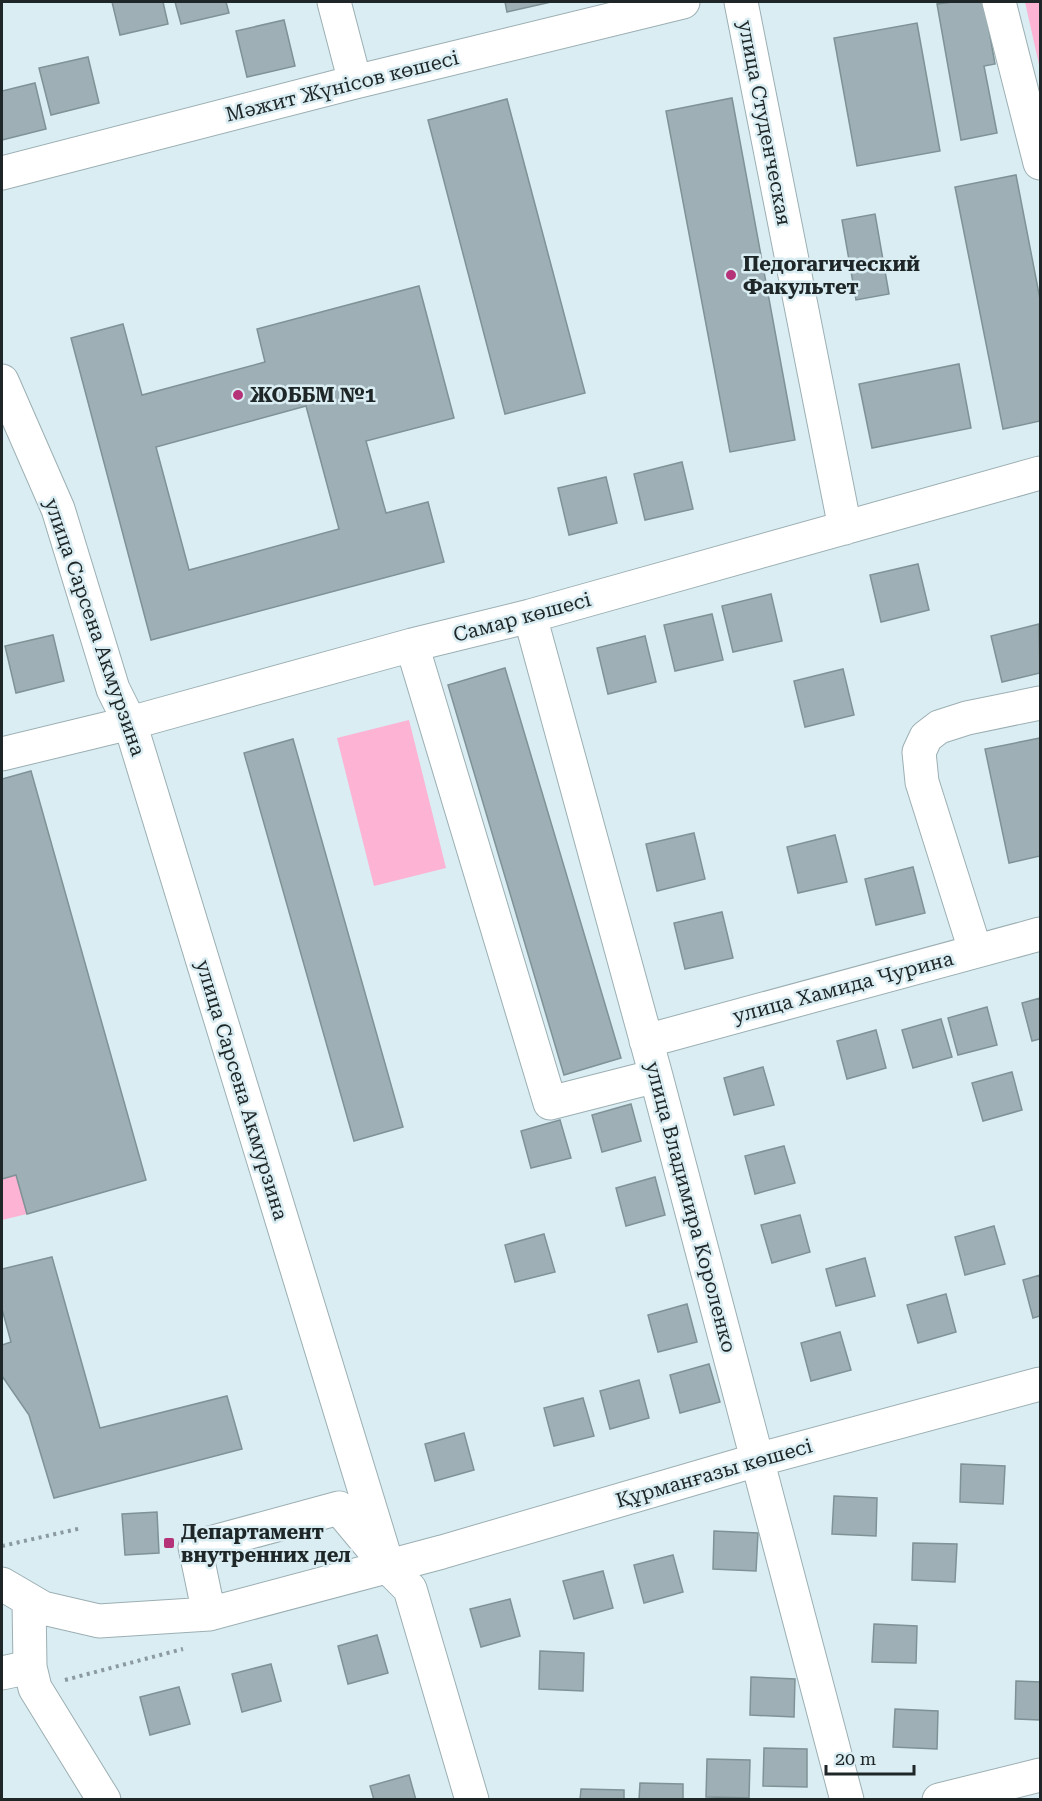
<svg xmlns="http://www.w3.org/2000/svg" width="1042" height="1801" font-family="'Roboto Serif',serif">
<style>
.green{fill:#fdb3d3}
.building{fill:#9eb0b5;stroke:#7f9296;stroke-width:1.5;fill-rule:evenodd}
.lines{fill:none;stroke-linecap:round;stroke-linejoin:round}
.minor-casing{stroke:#9cafb3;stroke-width:35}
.path{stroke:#8b9a9e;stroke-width:4;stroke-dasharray:3 4.5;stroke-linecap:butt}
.minor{stroke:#fff;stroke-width:33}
.poi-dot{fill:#b53178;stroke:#d9edf2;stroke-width:2}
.labels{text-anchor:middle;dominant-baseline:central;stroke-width:5;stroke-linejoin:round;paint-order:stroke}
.street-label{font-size:20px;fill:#1e2627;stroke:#d9edf2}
.poi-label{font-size:20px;font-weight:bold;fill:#1e2627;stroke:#d9edf2;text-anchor:start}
</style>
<rect width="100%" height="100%" fill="#d9edf2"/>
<path class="green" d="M1025 2H1040V69Z
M409 720 446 868 374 886 337 738Z
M16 1175 27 1214 2 1220V1179Z"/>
<path class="building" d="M112 2H163L168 24 120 35Z
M175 2H226L229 13 181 24Z
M505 2H551L507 12Z
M952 2H984L995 64 984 66 997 133 961 140 937 4Z
M284 20 295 66 247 77 236 31Z
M917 23 940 151 857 166 834 38Z
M88 57 99 103 51 115 39 68Z
M35 83 46 129 2 140V91Z
M732 98 795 440 730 452 666 111Z
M507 99 585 393 505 414 428 120Z
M1016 175 1040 299V421L1003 429 955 187Z
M875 214 889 294 856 300 842 220Z
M419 286 454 418 366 441 386 513 428 502 444 562 151 640 71 338 123 324 142 395 265 362 257 329ZM306 406 339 529 189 570 156 447Z
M959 364 971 428 872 448 859 384Z
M682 462 693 509 645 520 634 474Z
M606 477 617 523 569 535 558 488Z
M918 564 929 610 881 622 870 575Z
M771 594 782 641 733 652 722 606Z
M712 614 723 660 675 671 664 625Z
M1039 624 1040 673 1002 682 991 636Z
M53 635 64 681 16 693 5 646Z
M645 636 656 682 608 694 597 648Z
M505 668 621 1058 564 1075 448 685Z
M843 669 854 715 805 727 794 681Z
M1040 738V856L1009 863 985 749Z
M293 739 403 1127 354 1141 244 753Z
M31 771 146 1180 27 1214 16 1175 2 1179V779Z
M694 833 705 879 657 891 646 844Z
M835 835 847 882 798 893 787 847Z
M913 867 925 913 876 925 865 879Z
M722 912 733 958 685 969 674 923Z
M1040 998V1039L1032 1041 1022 1003Z
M987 1007 997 1045 958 1055 948 1018Z
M941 1019 952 1057 913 1068 902 1030Z
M876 1030 886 1068 847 1079 837 1041Z
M763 1067 774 1105 734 1115 724 1078Z
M1012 1072 1022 1110 983 1121 972 1083Z
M631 1104 641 1141 602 1152 592 1115Z
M560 1120 571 1158 531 1168 521 1131Z
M784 1146 795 1183 755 1194 745 1156Z
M655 1177 665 1215 626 1226 616 1188Z
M800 1215 810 1252 772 1263 761 1225Z
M994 1226 1005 1264 965 1275 955 1237Z
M544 1234 555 1272 515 1282 505 1245Z
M52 1257 100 1428 227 1396 242 1449 54 1498 29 1415 2 1376V1345L11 1342 2 1309V1269Z
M865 1258 875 1296 836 1306 826 1269Z
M1040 1275V1316L1033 1318 1023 1280Z
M946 1294 956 1332 918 1343 907 1305Z
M687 1304 697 1342 658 1352 648 1315Z
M840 1332 851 1370 811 1381 801 1343Z
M709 1364 720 1402 680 1413 670 1375Z
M639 1380 649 1418 610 1429 600 1391Z
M583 1398 594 1436 554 1446 544 1408Z
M464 1433 474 1470 435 1481 425 1444Z
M961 1464 1005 1466 1003 1504 960 1502Z
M834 1496 877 1498 876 1536 832 1534Z
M157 1512 159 1553 125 1555 122 1514Z
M714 1531 758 1533 756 1571 713 1569Z
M913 1543 957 1544 955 1582 912 1580Z
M673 1555 683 1592 644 1603 634 1565Z
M603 1571 613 1608 574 1619 563 1581Z
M510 1599 520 1636 481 1647 470 1609Z
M874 1624 917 1626 916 1663 872 1662Z
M377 1635 388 1673 348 1684 338 1646Z
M540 1651 584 1653 583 1691 539 1689Z
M271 1664 281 1701 242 1712 232 1674Z
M751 1677 795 1679 794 1717 750 1715Z
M1016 1681 1040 1682V1720L1015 1719Z
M179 1687 190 1724 150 1735 140 1697Z
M895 1709 938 1711 937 1749 893 1747Z
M764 1748 807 1749V1787L763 1786Z
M707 1759 750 1760 749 1798 706 1797Z
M409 1775 416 1800H374L370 1786Z
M640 1783 683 1784V1800H639Z
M581 1789 624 1790V1800H580Z"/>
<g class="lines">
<defs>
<path id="minor" d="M334 2 355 82
M741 2 845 528
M999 2 1040 163
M2 173 355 82 683 2
M2 381 58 509 113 689 130 723 388 1567 410 1589 472 1800
M530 616 656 1076 847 1800
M412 645 550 1103 656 1076
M2 754 130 723 412 645 530 616 1040 473
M975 950 922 782 919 752 926 737 939 727 967 718 1040 703
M646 1041 1040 934
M2 1584 43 1608 99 1621 209 1614 442 1552 757 1460 1040 1384
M29 1600 30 1667 35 1688 104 1800
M209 1614 195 1547 339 1508 379 1556
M2 1673 30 1667
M939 1800 1040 1775"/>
</defs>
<use href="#minor" class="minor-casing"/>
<path class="path" d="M2 1546 82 1528
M65 1680 183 1649"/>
<use href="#minor" class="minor"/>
</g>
<g class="poi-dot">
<circle cx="731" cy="275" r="6"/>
<circle cx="238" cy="395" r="6"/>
<rect x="163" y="1537" width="12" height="12" rx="3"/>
</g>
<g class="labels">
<g class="street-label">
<text transform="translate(342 86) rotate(-14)">Мәжит Жүнісов көшесі</text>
<text transform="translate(765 123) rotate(79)">улица Студенческая</text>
<text transform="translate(522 617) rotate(-15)">Самар көшесі</text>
<text transform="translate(95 627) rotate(71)">улица Сарсена Акмурзина</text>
<text transform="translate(843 987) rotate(-15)">улица Хамида Чурина</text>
<text transform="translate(242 1090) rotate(73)">улица Сарсена Акмурзина</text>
<text transform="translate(691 1207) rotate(75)">улица Владимира Короленко</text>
<text transform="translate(714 1473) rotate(-16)">Құрманғазы көшесі</text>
</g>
<g class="poi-label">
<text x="743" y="264">Педогагический<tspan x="743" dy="23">Факультет</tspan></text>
<text x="250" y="395">ЖОББМ №1</text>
<text x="181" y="1532">Департамент<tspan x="181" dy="23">внутренних дел</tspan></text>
</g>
</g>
<rect width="1042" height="1801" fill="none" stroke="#1e2627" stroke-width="6"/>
<path d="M826 1765v9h88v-9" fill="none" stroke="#1e2627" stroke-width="3"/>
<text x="835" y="1765" font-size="18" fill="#1e2627" stroke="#d9edf2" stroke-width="4.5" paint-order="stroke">20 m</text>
</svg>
